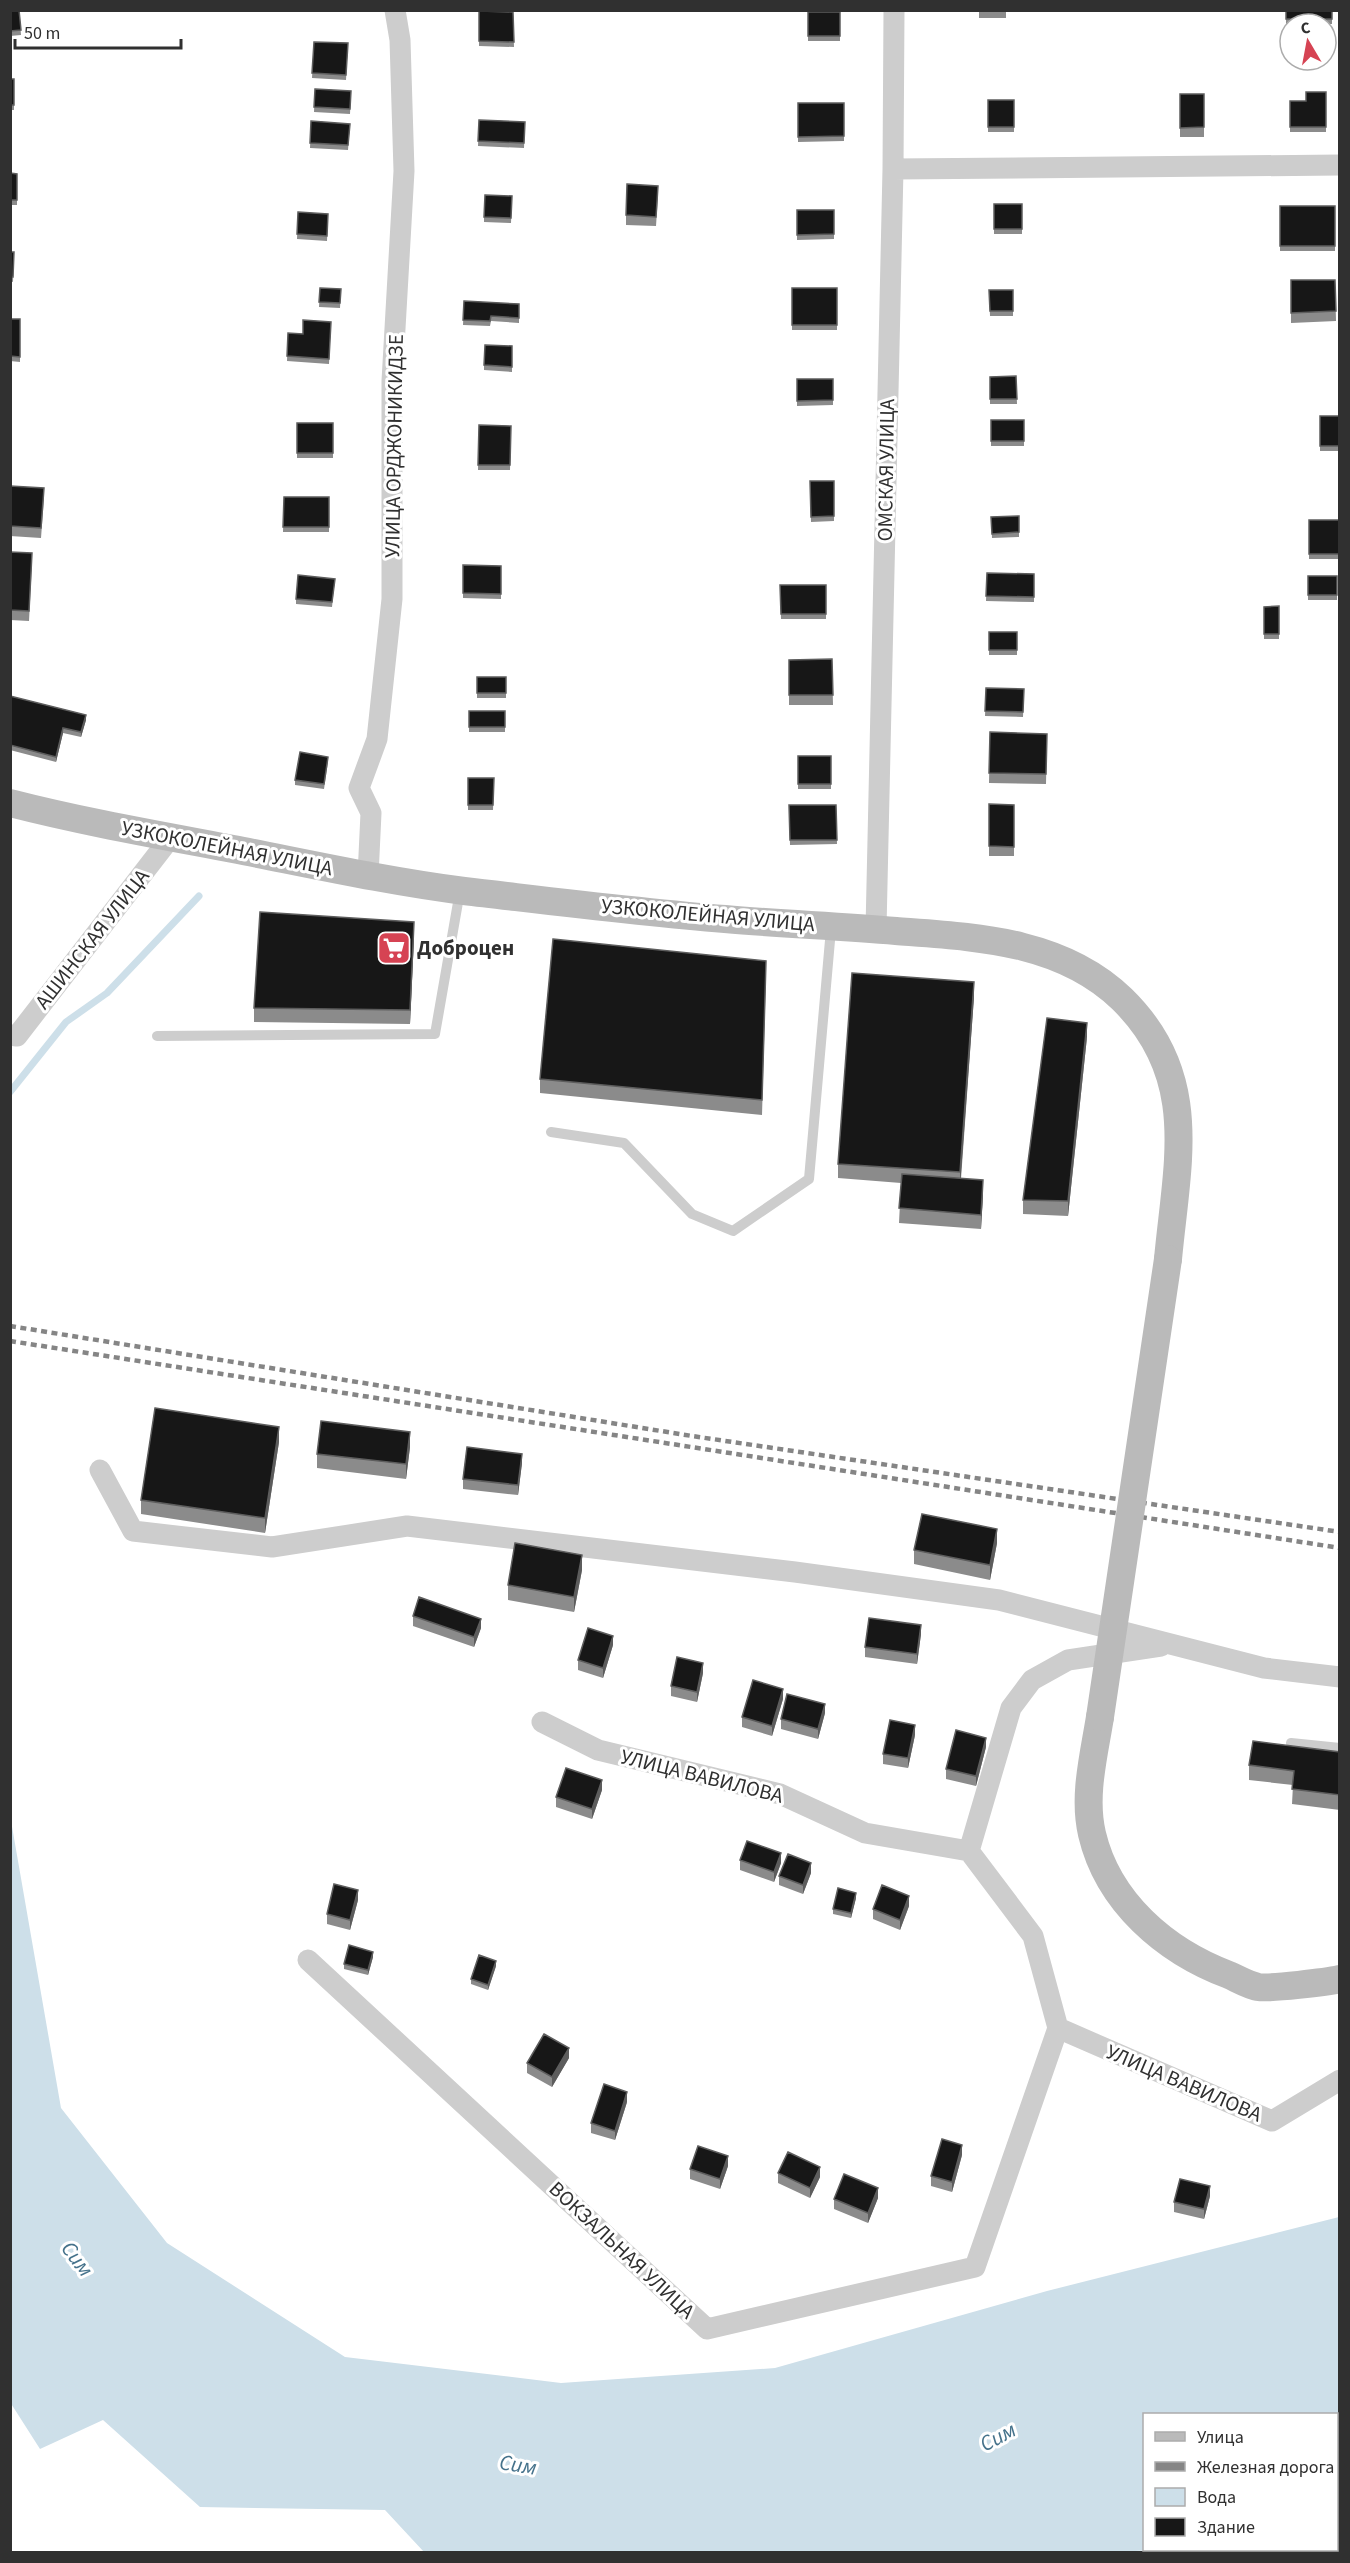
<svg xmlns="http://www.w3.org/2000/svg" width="1350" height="2563" font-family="'Source Sans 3',sans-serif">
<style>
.water{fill:#cddfe9}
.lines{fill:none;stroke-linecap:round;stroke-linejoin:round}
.stream{stroke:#cddfe9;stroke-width:7}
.lane{stroke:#cdcdcd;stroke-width:10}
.street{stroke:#cdcdcd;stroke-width:21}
.secondary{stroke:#bababa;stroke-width:28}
.rail{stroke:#858585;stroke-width:4.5;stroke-dasharray:6 4.5;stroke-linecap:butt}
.secondary-bridge{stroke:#bababa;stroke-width:28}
.wall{fill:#8b8b8b}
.shaded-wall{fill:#5d5d5d}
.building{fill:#171717;stroke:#5d5d5d;stroke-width:1.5}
.labels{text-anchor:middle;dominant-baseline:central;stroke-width:6;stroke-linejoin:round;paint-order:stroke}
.street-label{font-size:21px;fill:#303030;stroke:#fff}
.poi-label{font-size:21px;font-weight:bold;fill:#303030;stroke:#fff;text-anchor:start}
.water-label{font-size:22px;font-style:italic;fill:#45728b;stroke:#fff}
</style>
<rect width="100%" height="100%" fill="#fff"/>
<path class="water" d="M10 1815 61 2108 167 2243 345 2357 561 2383 775 2368 1047 2291 1339 2217V2550L1336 2549V2414H1144V2550H1159L1111 2552H424L385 2510 200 2507 103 2420 40 2449 10 2402Z"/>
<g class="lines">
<path class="stream" d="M10 1092 66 1022 107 993 199 896"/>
<path class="lane" d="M157 1036 435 1034 460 891
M551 1132 624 1143 692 1214 733 1231 809 1179 831 929
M1291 1743 1340 1748"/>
<path class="street" d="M893 169 1340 165
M368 876 371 813 359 788 377 739 392 599V381L404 171 400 40 395 10
M876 929 893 169 894 10
M10 1035 17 1036 171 837
M100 1470 133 1531 272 1547 407 1526 795 1572 999 1600 1264 1668 1340 1677
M542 1722 598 1750 780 1794 865 1833 969 1851
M308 1960 707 2329 975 2267 1058 2028
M1058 2028 1033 1936 969 1851 1011 1708 1032 1680 1068 1660 1161 1646
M1058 2028 1272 2121 1340 2080"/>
<path class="secondary" d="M10 803C84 822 159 835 233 849 310 864 386 881 464 891 551 901 638 912 725 919 782 924 839 926 896 931 975 937 1061 940 1122 999 1201 1076 1177 1162 1168 1259
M1100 1717C1094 1755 1083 1796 1092 1834 1108 1902 1165 1951 1229 1975 1238 1979 1248 1985 1258 1987 1270 1989 1327 1982 1340 1979"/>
<path class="rail" d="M10 1326 692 1436 1340 1532
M10 1341 1340 1548"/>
<path class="secondary-bridge" d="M1100 1717 1168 1259"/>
</g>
<path class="wall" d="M10 10H19L21 35 10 36Z
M979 10H1006V18H979Z
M1286 10H1332V24H1286Z
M479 11 513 12 514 47 479 46Z
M808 12H840V41H808Z
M314 42 348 43 346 80 312 78Z
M10 79H14V110H10Z
M315 89 351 91 350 114 314 112Z
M1326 92V132H1290V101H1306Z
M1180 94H1204V137H1180Z
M988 100H1014V132H988Z
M798 103H844V141L798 142Z
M479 120 525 122 524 148 478 146Z
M311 121 350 124 348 150 310 148Z
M10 173 17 174V205H10Z
M512 196 511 223 484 222V217Z
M658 196 656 226 626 225V215Z
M994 204H1022V234H994Z
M1280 206H1335V251H1280Z
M797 210H834V239L797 240Z
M298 212 328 214 327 241 297 239Z
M10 252H14L13 282 10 281Z
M1291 280H1335L1336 321 1291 323Z
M320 288 341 289 340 308 319 307Z
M792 288H837V330H792Z
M989 290H1013V316H990Z
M464 301 519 304V323L491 321 490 326 463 325Z
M10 319H20V362L10 361Z
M331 322 329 364 287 361 288 333 303 334Z
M512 346V372L484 370V365Z
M1016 376 1017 404H990V377Z
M797 379H833V405L797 406Z
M1320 416H1340V451H1320Z
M991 420H1024V446H991Z
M297 423H333V458H297Z
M479 425 511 426 510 470H478Z
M810 481H834V521L811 522Z
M10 486 44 498 41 538 10 536Z
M284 497H329V532H283Z
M1019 516V537L992 538 991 517Z
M1309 520H1339V559H1309Z
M10 552 32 563 29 621 10 620Z
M463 565 501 566V599L463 598Z
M987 573 1034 574V602L986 601Z
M1308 576H1337V600H1308Z
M335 579 332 607 296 604V599Z
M780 585H826V619H781Z
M1279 606V639H1264V607Z
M989 632H1017V655H989Z
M832 659 833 705H789V660Z
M477 677H506V698H477Z
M986 688 1024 689 1023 717 985 716Z
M10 696 86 720 81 737 63 733 56 762 10 750Z
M469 711H505V732H469Z
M990 732 1047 734 1046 784 989 783Z
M798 756H831V789H798Z
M328 762 324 789 295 785V780Z
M468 778H494L493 810H468Z
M989 804 1014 805V856H989Z
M789 805H836L837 844 790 845Z
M414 937 410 1024 254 1022V1008Z
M766 976 762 1115 540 1093V1079Z
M974 997 961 1179 983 1195 981 1229 899 1223 901 1183 838 1178V1164Z
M1087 1037 1068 1216 1023 1214V1200Z
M279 1442 265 1533 141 1514V1500Z
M410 1447 406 1479 317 1468V1454Z
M522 1463 518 1495 463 1489V1479Z
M997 1543 990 1580 914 1564V1550Z
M582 1570 574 1612 508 1600V1585Z
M413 1616 481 1628 474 1647 413 1626Z
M921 1634 917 1664 865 1657V1647Z
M613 1645 603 1678 578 1670V1660Z
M703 1673 697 1702 671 1696V1686Z
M783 1699 772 1736 742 1727V1717Z
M825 1713 818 1739 781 1729V1719Z
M915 1735 908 1768 883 1764V1754Z
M986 1747 976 1786 946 1779V1769Z
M1340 1752V1810L1292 1804 1293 1785 1249 1780V1765Z
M602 1790 592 1819 556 1807V1797Z
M740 1860 781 1863 774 1882 740 1870Z
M811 1873 803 1894 779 1885V1876Z
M856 1898 851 1918 833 1914V1909Z
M358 1900 350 1930 327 1924V1914Z
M909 1906 900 1930 873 1919V1909Z
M373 1957 368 1975 344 1969V1964Z
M496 1966 488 1990 471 1984V1979Z
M569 2058 552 2087 527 2073V2063Z
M627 2102 615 2140 591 2133V2123Z
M962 2155 952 2192 931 2186V2176Z
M728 2166 720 2189 690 2179V2169Z
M778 2173 820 2177 810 2198 778 2183Z
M1210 2196 1204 2219 1174 2212V2202Z
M878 2198 868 2223 834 2209V2199Z"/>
<path class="shaded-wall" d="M86 715V720L81 737V732Z
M63 728V733L56 762V757Z
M414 922V937L410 1024V1010Z
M974 982V997L960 1187V1172Z
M1087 1023V1037L1068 1216V1201Z
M983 1180V1195L981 1229V1215Z
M279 1427V1442L265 1533V1518Z
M410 1432V1447L406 1479V1464Z
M522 1454V1463L518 1495V1485Z
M997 1529V1543L990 1580V1565Z
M582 1555V1570L574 1612V1597Z
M481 1619V1628L474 1647V1637Z
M921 1625V1634L917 1664V1654Z
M613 1636V1645L603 1678V1668Z
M703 1663V1673L697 1702V1692Z
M783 1689V1699L772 1736V1726Z
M825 1704V1713L818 1739V1729Z
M915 1725V1735L908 1768V1758Z
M986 1738V1747L976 1786V1776Z
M602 1780V1790L592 1819V1809Z
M781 1853V1863L774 1882V1872Z
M811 1863V1873L803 1894V1885Z
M358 1890V1900L350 1930V1920Z
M856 1893V1898L851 1918V1913Z
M909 1896V1906L900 1930V1920Z
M373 1952V1957L368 1975V1970Z
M496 1961V1966L488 1990V1985Z
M569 2048V2058L552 2087V2077Z
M627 2092V2102L615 2140V2131Z
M962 2145V2155L952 2192V2182Z
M728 2156V2166L720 2189V2179Z
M820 2167V2177L810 2198V2188Z
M1210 2186V2196L1204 2219V2209Z
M878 2188V2198L868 2223V2213Z"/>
<path class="building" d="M10 10H19L21 30 10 31Z
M1286 10H1332V19H1286Z
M479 11 513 12 514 42 479 41Z
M808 12H840V36H808Z
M314 42 348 43 346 75 312 73Z
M10 79H14V105H10Z
M315 89 351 91 350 109 314 107Z
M1306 92H1326V127H1290V101H1306Z
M1180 94H1204V127L1180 128Z
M988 100H1014V127H988Z
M798 103H844V136L798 137Z
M479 120 525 122 524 143 478 141Z
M311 121 350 124 348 145 310 143Z
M10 173 17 174V200H10Z
M627 184 658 186 656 217 626 215Z
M485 195 512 196 511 218 484 217Z
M994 204H1022V229H994Z
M1280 206H1335V246H1280Z
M797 210H834V234L797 235Z
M298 212 328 214 327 236 297 234Z
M10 252H14L13 277H10Z
M1291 280H1335L1336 311 1291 313Z
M320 288 341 289 340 303 319 302Z
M792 288H837V325H792Z
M989 290H1013V311H990Z
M464 301 519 304V318L491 316 490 321 463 320Z
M10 319H20V357L10 356Z
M303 320 331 322 329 359 287 356 288 333 303 334Z
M485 345 512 346V367L484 365Z
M1016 376 1017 399H990V377Z
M797 379H833V400L797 401Z
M1320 416H1340V446H1320Z
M991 420H1024V441H991Z
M297 423H333V453H297Z
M479 425 511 426 510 465H478Z
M810 481H834V516L811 517Z
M10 486 44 488 41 528 10 526Z
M284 497H329V527H283Z
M1019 516V532L992 534 991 517Z
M1309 520H1339V554H1309Z
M10 552 32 553 29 611 10 610Z
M463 565 501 566V594L463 593Z
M987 573 1034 574V597L986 596Z
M298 575 335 579 332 602 296 599Z
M1308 576H1337V595H1308Z
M780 585H826V614H781Z
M1279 606V634H1264V607Z
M989 632H1017V650H989Z
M832 659 833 695H789V660Z
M477 677H506V693H477Z
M986 688 1024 689 1023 712 985 711Z
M10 696 86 715 81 732 63 728 56 757 10 745Z
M469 711H505V727H469Z
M990 732 1047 734 1046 774 989 773Z
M300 752 328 757 324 784 295 780Z
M798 756H831V784H798Z
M468 778H494L493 805H468Z
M989 804 1014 805V847L989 846Z
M789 805H836L837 840H790Z
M260 912 414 922 410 1010 254 1008Z
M553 939 766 961 762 1100 540 1079Z
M852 973 974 982 960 1172 838 1164Z
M1047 1018 1087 1023 1068 1201 1023 1200Z
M902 1174 983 1180 981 1215 899 1208Z
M155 1408 279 1427 265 1518 141 1500Z
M321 1421 410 1432 406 1464 317 1454Z
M467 1447 522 1454 518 1485 463 1479Z
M922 1514 997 1529 990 1565 914 1550Z
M515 1543 582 1555 574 1597 508 1585Z
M419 1597 481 1619 474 1637 413 1616Z
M869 1618 921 1625 917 1654 865 1647Z
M588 1628 613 1636 603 1668 578 1660Z
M677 1657 703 1663 697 1692 671 1686Z
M753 1680 783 1689 772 1726 742 1717Z
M787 1694 825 1704 818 1729 781 1719Z
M890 1720 915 1725 908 1758 883 1754Z
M956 1730 986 1738 976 1776 946 1769Z
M1253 1741 1340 1752V1795L1292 1789 1294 1771 1249 1765Z
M566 1768 602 1780 592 1809 556 1797Z
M747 1841 781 1853 774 1872 740 1860Z
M788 1854 811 1863 803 1885 779 1876Z
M334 1884 358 1890 350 1920 327 1914Z
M882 1885 909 1896 900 1920 873 1909Z
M838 1888 856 1893 851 1913 833 1909Z
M349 1945 373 1952 368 1970 344 1964Z
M479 1955 496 1961 488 1985 471 1979Z
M544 2034 569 2048 552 2077 527 2063Z
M604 2084 627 2092 615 2131 591 2123Z
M942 2139 962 2145 952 2182 931 2176Z
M698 2146 728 2156 720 2179 690 2169Z
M788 2152 820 2167 810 2188 778 2173Z
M844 2174 878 2188 868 2213 834 2199Z
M1180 2179 1210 2186 1204 2209 1174 2202Z"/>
<defs>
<symbol id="supermarket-square" viewBox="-11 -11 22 22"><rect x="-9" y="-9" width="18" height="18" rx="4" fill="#d64353" stroke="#fff"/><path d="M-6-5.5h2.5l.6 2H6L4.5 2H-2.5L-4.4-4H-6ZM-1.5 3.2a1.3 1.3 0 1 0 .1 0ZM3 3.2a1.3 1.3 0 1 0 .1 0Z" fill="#fff"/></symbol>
</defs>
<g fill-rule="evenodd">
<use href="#supermarket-square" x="375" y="929" width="38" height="38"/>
</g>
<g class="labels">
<g class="street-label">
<text transform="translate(394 446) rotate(-89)">УЛИЦА ОРДЖОНИКИДЗЕ</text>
<text transform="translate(886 470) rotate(-89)">ОМСКАЯ УЛИЦА</text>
<text transform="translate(227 848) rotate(11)">УЗКОКОЛЕЙНАЯ УЛИЦА</text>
<text transform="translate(708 915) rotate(5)">УЗКОКОЛЕЙНАЯ УЛИЦА</text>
<text transform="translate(92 939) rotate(-52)">АШИНСКАЯ УЛИЦА</text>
<text transform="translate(702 1776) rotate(14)">УЛИЦА ВАВИЛОВА</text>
<text transform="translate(1184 2083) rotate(23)">УЛИЦА ВАВИЛОВА</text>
<text transform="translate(622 2250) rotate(43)">ВОКЗАЛЬНАЯ УЛИЦА</text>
</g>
<g class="poi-label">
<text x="417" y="948">Доброцен</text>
</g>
<g class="water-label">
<text transform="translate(77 2259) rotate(53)">Сим</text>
<text transform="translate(998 2437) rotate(-28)">Сим</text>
<text transform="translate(518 2465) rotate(9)">Сим</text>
</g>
</g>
<rect width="1350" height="2563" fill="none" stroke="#303030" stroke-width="24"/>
<rect x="1143" y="2413" width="195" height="138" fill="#ffffff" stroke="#acacac" stroke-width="1.5"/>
<rect x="1155" y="2432" width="30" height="9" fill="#bababa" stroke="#acacac" stroke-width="1.5"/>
<text x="1197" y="2443" font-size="18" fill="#303030">Улица</text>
<rect x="1155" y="2462" width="30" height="9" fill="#858585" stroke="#acacac" stroke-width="1.5"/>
<text x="1197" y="2473" font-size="18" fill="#303030">Железная дорога</text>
<rect x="1155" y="2488" width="30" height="18" fill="#cddfe9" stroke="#acacac" stroke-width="1.5"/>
<text x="1197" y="2503" font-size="18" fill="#303030">Вода</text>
<rect x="1155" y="2518" width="30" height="18" fill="#171717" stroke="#acacac" stroke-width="1.5"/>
<text x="1197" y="2533" font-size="18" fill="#303030">Здание</text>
<g transform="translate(1308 42) rotate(350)"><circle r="28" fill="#ffffff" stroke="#acacac" stroke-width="1.5"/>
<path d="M0-4.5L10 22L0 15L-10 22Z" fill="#d64353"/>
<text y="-9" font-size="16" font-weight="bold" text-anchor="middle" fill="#303030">С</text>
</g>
<path d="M15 39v9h166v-9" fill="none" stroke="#303030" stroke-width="3"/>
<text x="24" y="39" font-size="18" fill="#303030" stroke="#ffffff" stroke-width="4.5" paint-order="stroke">50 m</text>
</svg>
